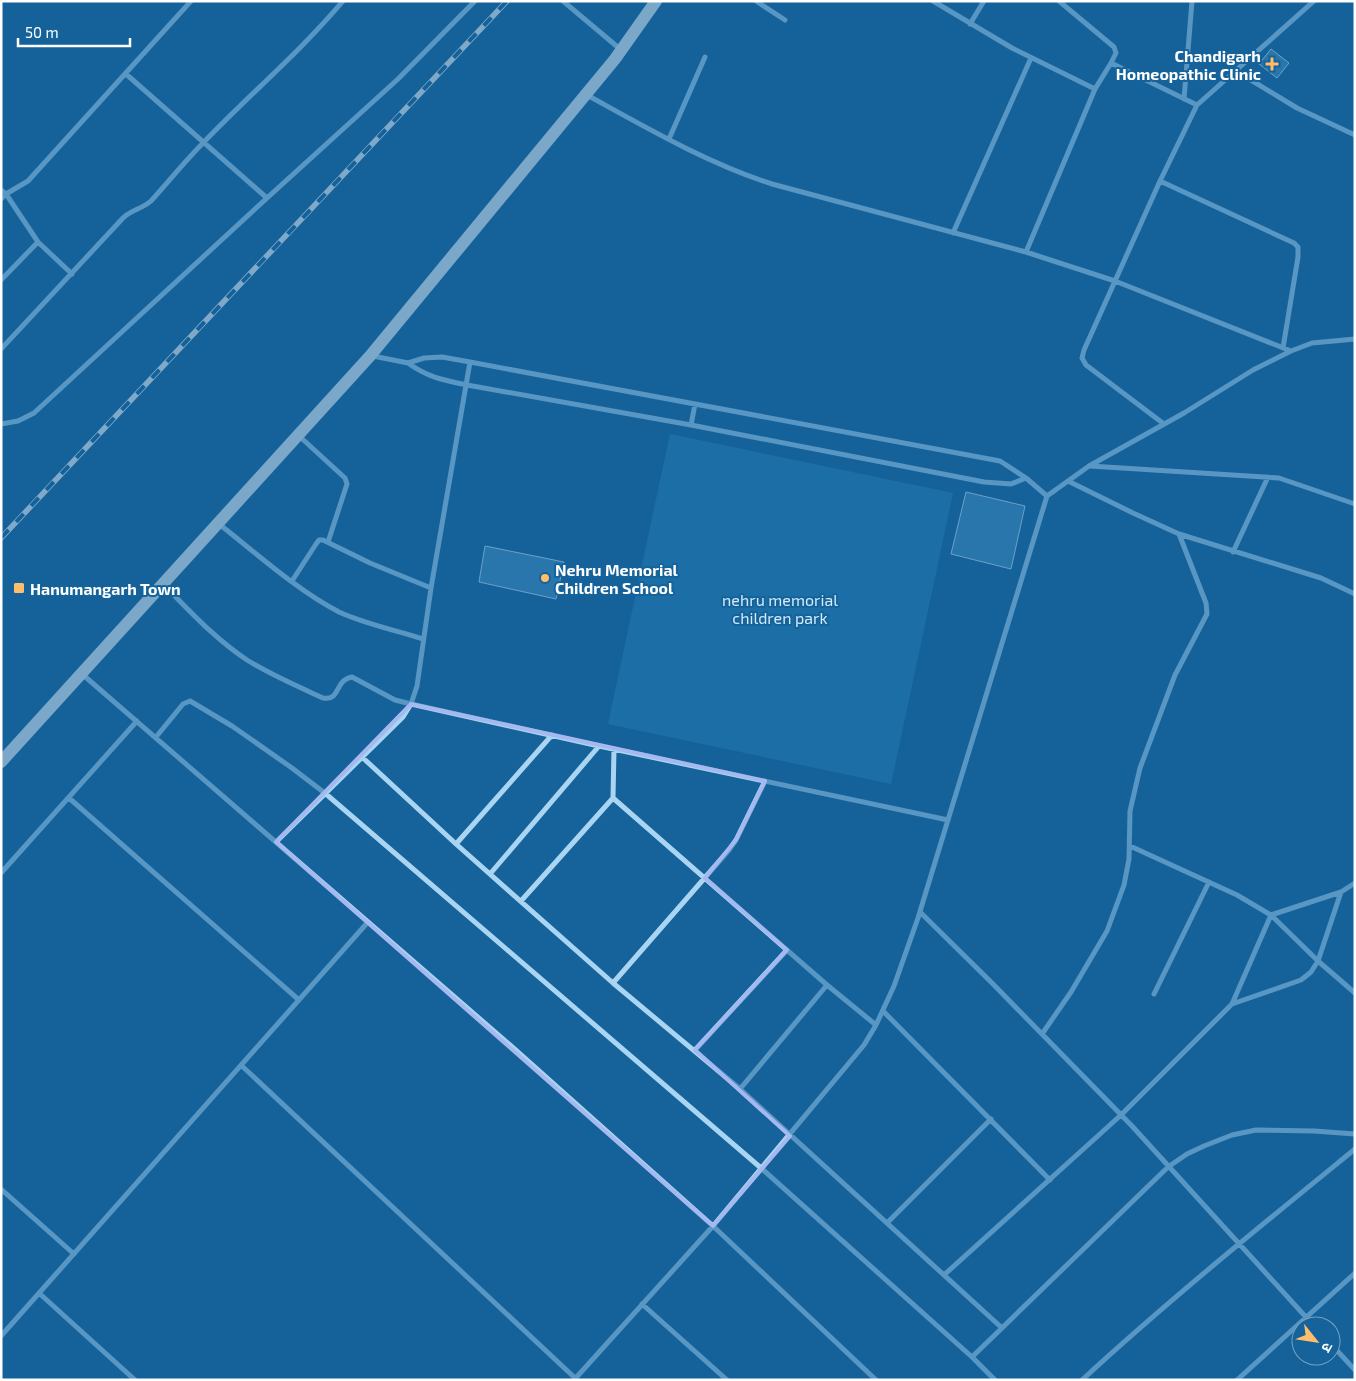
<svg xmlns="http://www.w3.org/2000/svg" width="1356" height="1381" font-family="'Exo 2','Noto Sans Devanagari',sans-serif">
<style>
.green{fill:#247db7}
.building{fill:#428ec3;stroke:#d1ebfd}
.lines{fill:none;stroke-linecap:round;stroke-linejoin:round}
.minor{stroke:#a9d5f3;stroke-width:5}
.primary{stroke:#f5faff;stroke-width:12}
.rail-casing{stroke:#fff;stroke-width:5.5}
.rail{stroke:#15639a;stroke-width:4;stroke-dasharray:11;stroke-linecap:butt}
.marked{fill:none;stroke:#a5b8ef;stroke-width:4;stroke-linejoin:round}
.poi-dot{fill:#ffbe6b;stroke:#15639a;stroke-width:2}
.labels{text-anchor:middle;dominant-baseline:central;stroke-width:4;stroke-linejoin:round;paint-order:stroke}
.poi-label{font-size:16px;font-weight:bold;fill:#fff;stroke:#15639a;text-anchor:start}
.park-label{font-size:16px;fill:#d1ebfd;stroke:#15639a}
</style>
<rect width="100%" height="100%" fill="#15639a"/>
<path class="green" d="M670 434 953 493 891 784 608 724Z"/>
<path class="building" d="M1271 49 1289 63 1277 78 1259 64Z
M966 492 1025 506 1011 569 951 554Z
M485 546 564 562 556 599 479 582Z"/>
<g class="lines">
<path class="minor" d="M563 1 620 49
M756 1 785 20
M933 1 1012 48 1095 89
M1059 1 1114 47 1116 53 1111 63
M970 24 984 1
M1236 71 1297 108 1355 135
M126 74 267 198
M587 95C647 128 707 163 772 184L1026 252 1115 281 1291 351
M1184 99 1192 1
M669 139 705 57
M1160 181 1294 243 1298 247V257L1283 348
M1 190 6 194 38 242 72 274
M1 199 6 194 28 181 191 1
M953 233 1031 58
M1026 252 1095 89 1111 63 1197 105
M1 280 38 242
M1 349 123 218C131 210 142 209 151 201 169 181 186 160 204 142 250 94 300 52 343 1
M373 356 408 363 424 358 442 357 470 362 1000 461 1026 478 1047 496
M408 363C427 377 443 380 467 385L691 425 984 482 1011 484 1026 478
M1 424 18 421 34 413 255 209 398 79 475 1
M1164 424 1086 365 1082 358 1084 350 1160 181 1197 105 1314 1
M691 425 695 404
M298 435 345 478 347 484 328 542
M1090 466 1279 478 1355 504
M219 524C256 553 298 591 339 612 365 624 395 630 423 639
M1179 534 1321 578 1355 594
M1233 552 1268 477
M292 581 316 544 319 540H323L370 563 431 588
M163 584C189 610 215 639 247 660 271 675 297 686 323 698 341 701 334 680 352 677L395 700 411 704 417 686 431 588 470 362
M82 674 510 1045 713 1226 876 1380
M156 737 183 704 190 701 232 726 292 768 326 794 761 1168 972 1357 995 1380
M614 749 613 798 827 985 876 1025
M362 757 456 844 613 983 740 1089 1002 1328
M69 798 299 1000
M276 842 403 717 411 704 599 746 948 820
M456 844 552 735
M1130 846 1237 895 1271 915 1318 961 1355 993
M1 873 137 721
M490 874 599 746
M521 901 613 798
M920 912 992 983 1132 1126 1314 1326
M613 983 729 850 736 840 765 781
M1154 994 1209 882
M1232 1004 1271 915 1341 892 1355 883
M883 1011 1050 1180
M1042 1034 1071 992 1107 931 1124 885 1129 859 1130 811 1140 768 1175 675 1207 614 1206 603 1179 534 1133 513 1068 481
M695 1050 787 950
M242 1066 575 1378
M740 1089 827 985
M1 1189 74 1254
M887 1223 991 1119
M944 1275 1121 1115 1232 1004 1301 980 1311 972 1318 961 1341 892
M39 1293 135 1380
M642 1304 727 1380
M1 1336 368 922
M1331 1344 1355 1370
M972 1357 1168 1167 1187 1154 1204 1146 1232 1135 1256 1130 1314 1131 1355 1134
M574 1380 713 1226 864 1045 876 1025 894 986 918 918 1047 496 1089 466 1184 413 1253 370 1291 351 1312 343 1355 339
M1082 1380C1170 1299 1263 1224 1355 1149
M1237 1380 1355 1273"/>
<path class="primary" d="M1 762 370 356 615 59 656 1"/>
<defs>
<path id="rail" d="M1 538 507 1"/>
</defs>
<use href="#rail" class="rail-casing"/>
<use href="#rail" class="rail"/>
</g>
<path d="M0 0H1356V1381H0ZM411 704 765 781 736 840 705 878 787 950 695 1050 790 1136 713 1226 276 842Z" fill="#15639a" fill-opacity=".55" fill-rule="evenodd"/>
<path class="marked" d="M411 704 765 781 736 840 705 878 787 950 695 1050 790 1136 713 1226 276 842Z"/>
<g class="poi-dot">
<path d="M1269.5 56.5h5v5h5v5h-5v5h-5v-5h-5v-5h5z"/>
<circle cx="545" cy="578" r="5"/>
<rect x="13" y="582" width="12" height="12" rx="2.5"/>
</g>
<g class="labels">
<g class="poi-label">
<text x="1261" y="55" text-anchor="end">Chandigarh<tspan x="1261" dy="18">Homeopathic Clinic</tspan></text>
<text x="555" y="569">Nehru Memorial<tspan x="555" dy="18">Children School</tspan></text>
<text x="30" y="588">Hanumangarh Town</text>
</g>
<g class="park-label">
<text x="780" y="599">nehru memorial<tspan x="780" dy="18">children park</tspan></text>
</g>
</g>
<rect width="1356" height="1381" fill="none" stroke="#ffffff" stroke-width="5"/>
<g transform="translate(1316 1341) rotate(120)"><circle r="24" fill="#15639a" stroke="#73a1c2"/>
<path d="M0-4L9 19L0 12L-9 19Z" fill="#ffbe6b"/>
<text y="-8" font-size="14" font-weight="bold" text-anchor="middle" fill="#ffffff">उ</text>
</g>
<path d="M18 38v8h112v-8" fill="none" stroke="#ffffff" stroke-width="2.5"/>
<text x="25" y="38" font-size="15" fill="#ffffff" stroke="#15639a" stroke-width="4" paint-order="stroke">50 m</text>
</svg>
